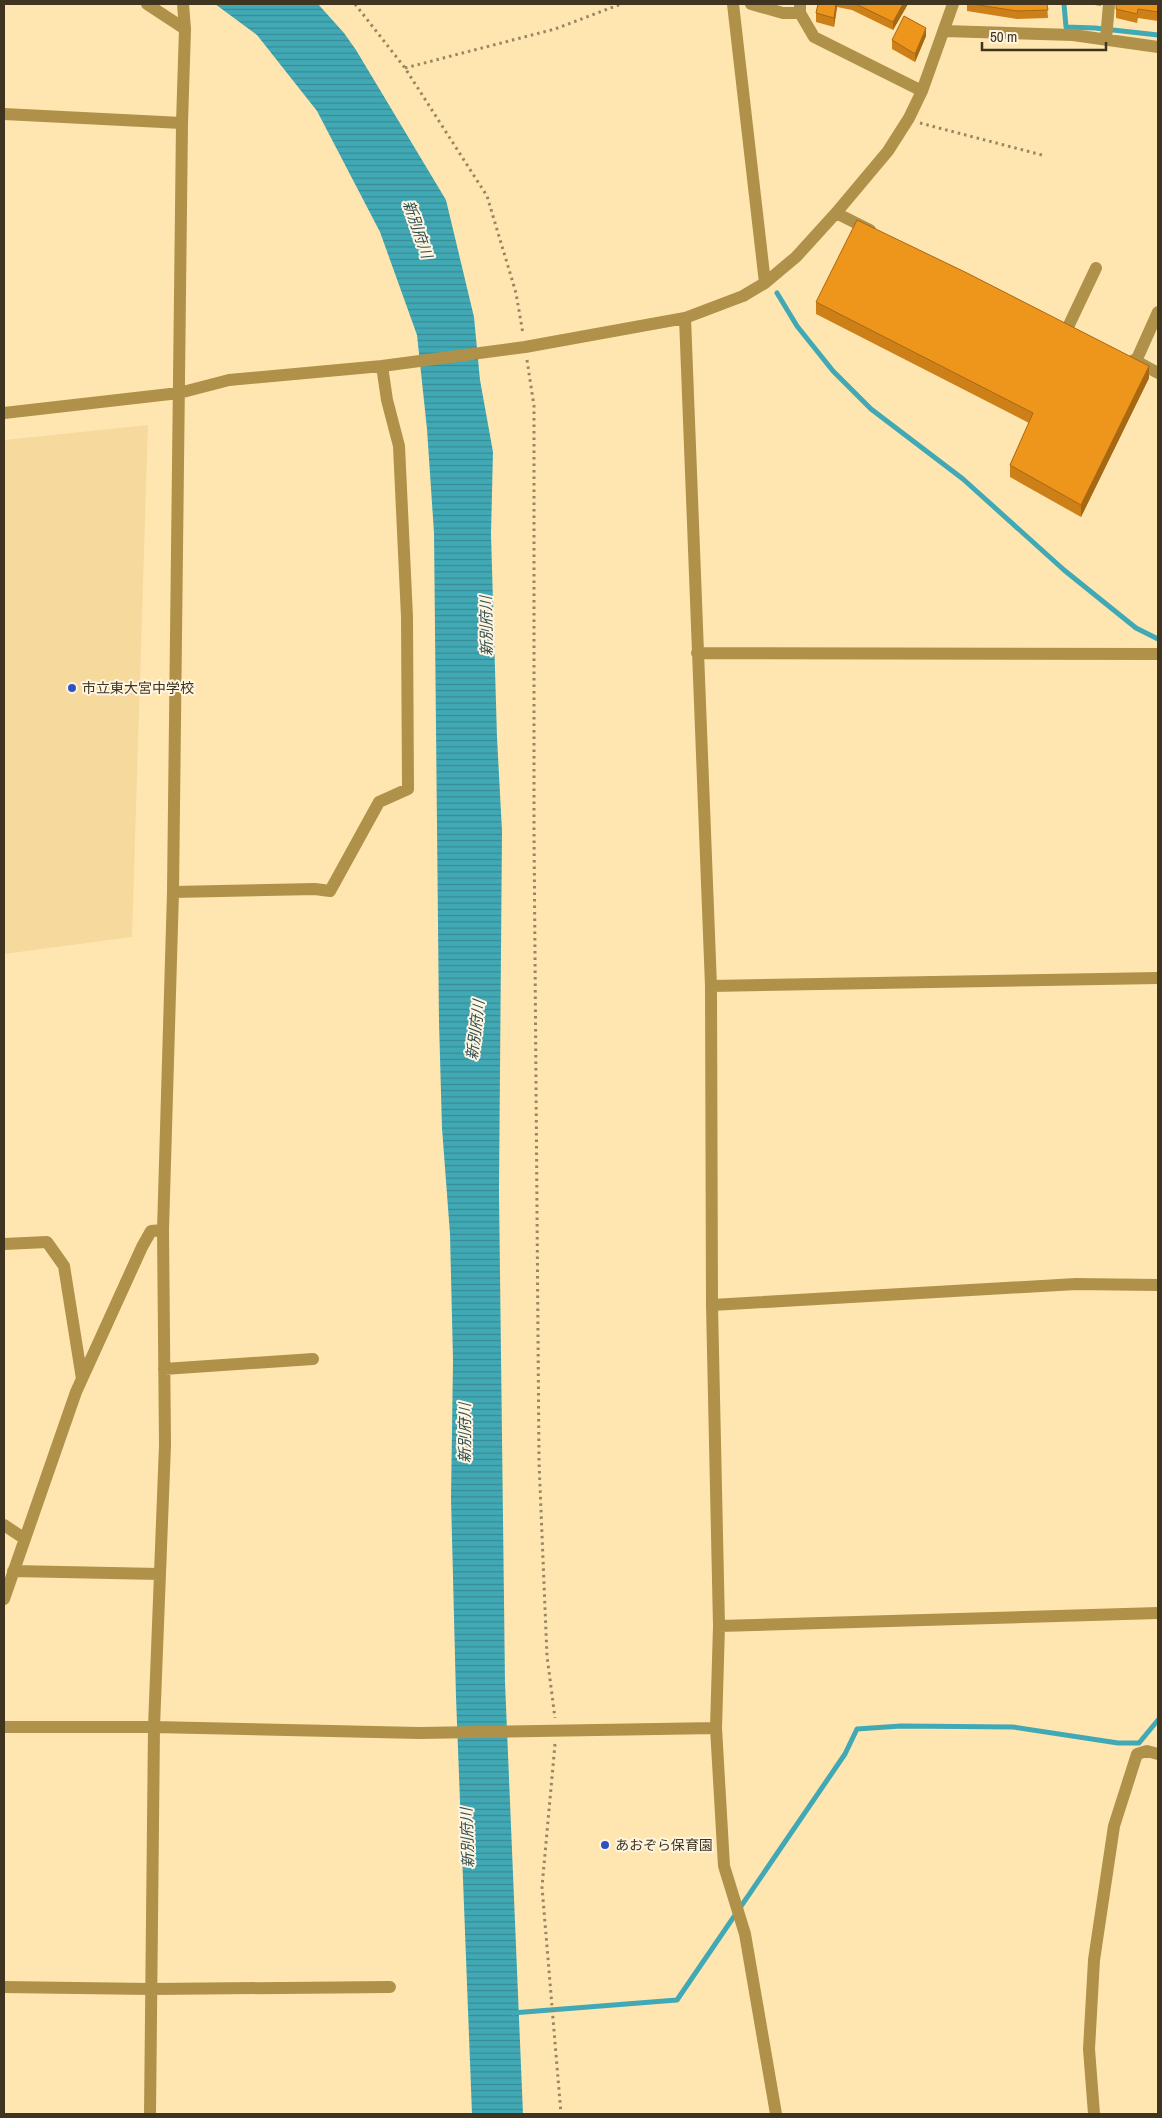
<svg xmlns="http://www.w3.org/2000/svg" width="1162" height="2118" font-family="'Archivo Narrow','Noto Sans JP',sans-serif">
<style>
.built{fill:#f6da9d}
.water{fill:url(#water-rules)}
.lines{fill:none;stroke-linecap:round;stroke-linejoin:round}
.stream{stroke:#41a9b5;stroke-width:5}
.path{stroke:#968661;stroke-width:3;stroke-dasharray:2.5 4;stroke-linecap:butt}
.minor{stroke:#b09149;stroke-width:12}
.wall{fill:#cd8018}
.shaded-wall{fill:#a76814}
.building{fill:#ee951c;stroke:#a76814}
.poi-dot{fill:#2f52c2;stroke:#fff5e0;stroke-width:2}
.labels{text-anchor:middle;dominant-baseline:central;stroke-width:4;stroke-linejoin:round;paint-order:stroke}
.poi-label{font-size:14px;fill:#3e341f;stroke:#fff5e0;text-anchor:start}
.water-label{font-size:15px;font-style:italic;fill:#304f54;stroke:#fff5e0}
</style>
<defs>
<pattern id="water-rules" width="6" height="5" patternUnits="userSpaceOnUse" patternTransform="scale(1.25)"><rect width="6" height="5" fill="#41a9b5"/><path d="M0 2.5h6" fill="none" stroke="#388a93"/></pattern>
</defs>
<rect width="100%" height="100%" fill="#ffe6b0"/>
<path class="built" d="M148 425 132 937 4 954V440Z"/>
<path class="water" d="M215 4H318L344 33 356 50 446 200 474 317 480 380 493 452 491 534 497 737 502 831 499 1191 505 1682 523 2114H472L456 1697 451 1498 453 1360 450 1234 442 1128 439 1022 434 533 427 429 417 335 380 232 317 111 257 35Z"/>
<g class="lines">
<path class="stream" d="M1064 4 1066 27 1095 28 1158 35
M777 293 797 326 833 371 871 409 963 479 1064 570 1136 628 1158 639
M512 2013 677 2000 845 1754 857 1729 901 1726 1013 1727 1118 1743H1139L1158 1720"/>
<path class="path" d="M355 4 405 68 487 196 516 293 523 334
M405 68 555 29 621 4
M920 123 1042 155
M527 360 534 406V830L539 1462 547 1656 555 1718
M555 1744 542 1887 561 2114"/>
<path class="minor" d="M147 4 185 29
M733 4 765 283
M751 4 783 13H800
M800 4V13L814 37 922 91
M944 31 1073 35 1158 47
M1106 39 1109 4
M4 114 182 123
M836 213 870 230
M685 318 711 986 712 1305 719 1626 716 1728 724 1866 745 1934 776 2114
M1068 327 1096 268
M1134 360 1158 373
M1136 361 1158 312
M4 413 179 393 229 380 382 366 525 347 685 318 743 296 765 283 796 257 836 213 888 151 909 118 922 91 953 4
M697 653 1158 654
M173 892 315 889 330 891 379 802 408 789 407 617 399 446 387 400 382 366
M711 986 1158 978
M4 1244 47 1242 64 1266 82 1379
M712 1305 1076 1284 1158 1285
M164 1369 313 1359
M4 1525 25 1539
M13 1571 160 1574
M4 1599 76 1392 142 1247 151 1231 163 1230
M719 1626 1158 1613
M4 1727H154L419 1733 716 1728
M4 1987 151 1989 390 1987
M150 2114 154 1727 165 1445 163 1230 173 892 182 123 185 29 183 4
M1094 2114 1089 2049 1094 1960 1114 1826 1137 1754 1147 1751 1158 1754"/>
</g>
<path class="wall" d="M818 4H908L893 30 852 10 837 7 834 27 816 22V13Z
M967 4H1047L1048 18 1017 19 967 11Z
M1088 4H1101V6Z
M1116 4H1158V21L1138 18 1137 23 1116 18Z
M926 36 915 62 892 49V40Z
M816 302 1149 378 1081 517 1010 477V465L1029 423 816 314Z"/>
<path class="shaded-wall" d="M836 4H837V7L834 27V18Z
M903 4H908L893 30V22Z
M926 28V36L915 62V54Z
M1149 366V378L1081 517V505Z"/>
<path class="building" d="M818 4H836L834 18 816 13Z
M856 4H903L893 22Z
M972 4H1047L1048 10 1017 11Z
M1116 4H1158V12L1138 9 1137 14 1116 9Z
M904 16 926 28 915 54 892 40Z
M857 220 967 273 1149 366 1081 505 1010 465 1033 413 816 302Z"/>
<g class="poi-dot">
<circle cx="72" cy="688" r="5"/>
<circle cx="605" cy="1845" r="5"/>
</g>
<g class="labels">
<g class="poi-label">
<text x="82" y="688">市立東大宮中学校</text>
<text x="615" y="1845">あおぞら保育園</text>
</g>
<g class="water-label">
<text transform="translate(418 229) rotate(71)">新別府川</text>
<text transform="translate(486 626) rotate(-91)">新別府川</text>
<text transform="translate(475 1030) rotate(-83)">新別府川</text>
<text transform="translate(464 1433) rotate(-90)">新別府川</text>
<text transform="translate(467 1838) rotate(-92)">新別府川</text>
</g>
</g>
<rect width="1162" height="2118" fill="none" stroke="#3e341f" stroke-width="10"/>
<path d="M982 42v8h124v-8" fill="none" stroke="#3e341f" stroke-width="2.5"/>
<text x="990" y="42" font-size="15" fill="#3e341f" stroke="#fff5e0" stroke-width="4" paint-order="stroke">50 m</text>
</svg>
